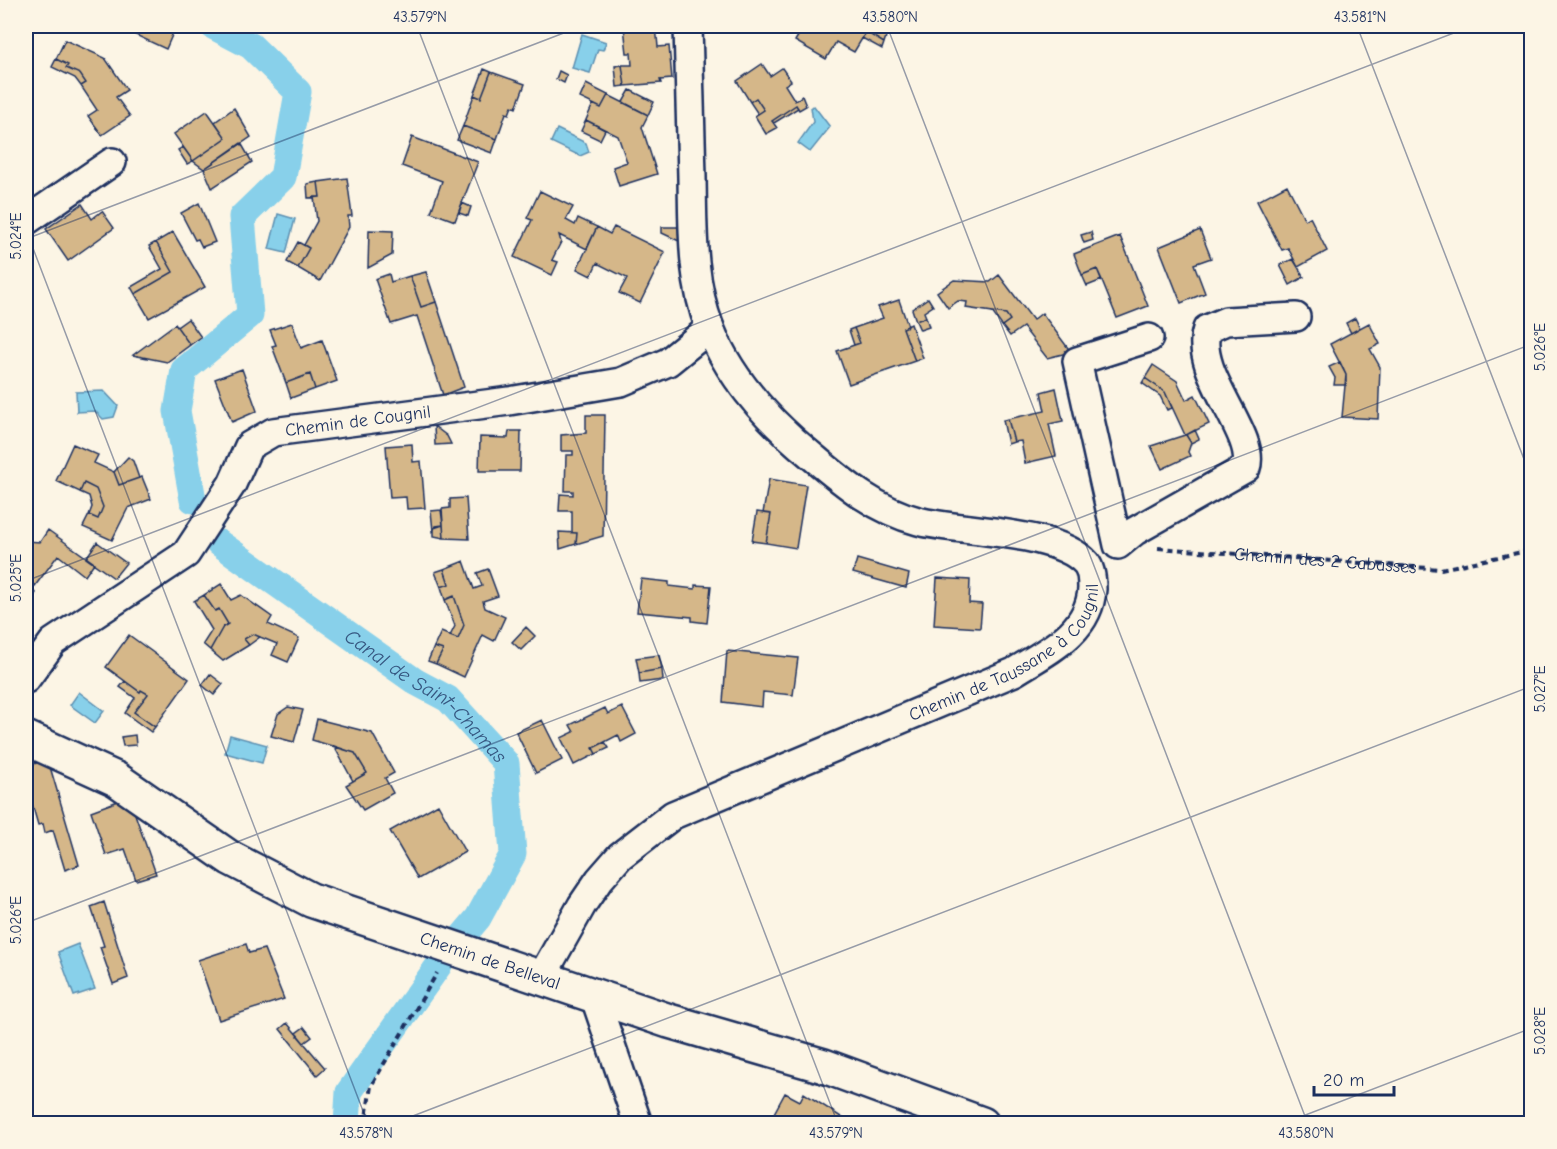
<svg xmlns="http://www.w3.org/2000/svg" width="1557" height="1149" font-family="'Comic Neue',sans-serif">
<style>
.water{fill:#88d0ea;stroke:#5c90b2;stroke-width:1.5}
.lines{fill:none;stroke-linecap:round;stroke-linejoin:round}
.canal{stroke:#88d0ea;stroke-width:27}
.building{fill:#d5b789;stroke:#1b2f5e;stroke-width:1.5}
.street-casing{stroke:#1b2f5e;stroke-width:32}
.secondary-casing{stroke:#1b2f5e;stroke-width:38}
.path{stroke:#1b2f5e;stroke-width:4;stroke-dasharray:6 4.5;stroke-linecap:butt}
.street{stroke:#fcf5e5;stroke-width:27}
.secondary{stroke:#fcf5e5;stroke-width:33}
.ticks{fill:none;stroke:#1b2f5e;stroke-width:1.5;stroke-opacity:0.45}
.labels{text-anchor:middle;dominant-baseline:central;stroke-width:6;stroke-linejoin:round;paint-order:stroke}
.street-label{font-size:18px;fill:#1b2f5e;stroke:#fcf5e5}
.water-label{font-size:20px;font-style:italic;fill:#365781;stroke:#fcf5e5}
.neatline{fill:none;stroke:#1b2f5e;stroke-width:2}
.ticks-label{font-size:15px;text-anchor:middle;fill:#1b2f5e}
</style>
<rect width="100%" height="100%" fill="#fcf5e5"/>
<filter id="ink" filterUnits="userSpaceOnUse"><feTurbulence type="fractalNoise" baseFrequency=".0167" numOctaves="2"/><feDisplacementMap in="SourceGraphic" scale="12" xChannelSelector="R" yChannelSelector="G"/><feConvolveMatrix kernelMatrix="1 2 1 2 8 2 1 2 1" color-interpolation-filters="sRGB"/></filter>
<g filter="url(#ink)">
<path class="water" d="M582 34 606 42 603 50 598 49 590 73 572 68Z
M814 106 830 127 810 152 798 143 813 122 811 107Z
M557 129 586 143 589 152 580 156 551 142Z
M278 214 295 219 286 253 269 249Z
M104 391 118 406 114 417 103 419 95 411 77 412 76 392Z
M79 692 104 711 95 723 70 705Z
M230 735 267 745 262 763 225 753Z
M78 944 95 989 74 996 58 952Z"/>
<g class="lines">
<g class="canal">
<path d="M193 500 177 411 184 370 250 315 242 217 283 177 298 92 251 46 213 26"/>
<path id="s1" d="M219 543 416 682 448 699 506 763 513 854 478 918 462 937"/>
<path d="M347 1124 349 1092 439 965"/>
</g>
</g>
<path class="building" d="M132 26H176L166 49 129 32Z
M656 26 658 47 669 46 672 79 660 80 661 83 625 86 622 65H632L631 53H627L624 27Z
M804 26H887L889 27 884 43 866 32 854 52 836 42 826 59 795 41Z
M866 32 884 43 882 49 862 38Z
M65 40 105 58 127 90 116 97 130 116 102 135 88 116 97 110 81 86 86 83 80 74 66 68 68 65 56 59Z
M56 59 68 65 66 68 80 74 86 83 81 86 75 78 52 67Z
M762 64 770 76 782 68 791 81 785 85 795 101 802 96 806 106 799 110 796 105 772 121 777 128 766 134 755 116 764 110 756 98 750 102 737 81Z
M622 65 625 86 617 87 615 66Z
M484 69 491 72 481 98 474 95Z
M559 71 567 75 564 83 556 79Z
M491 72 525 84 516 108 512 106 509 114 506 113 497 139 463 126 474 95 481 98Z
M586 84 608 95 601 108 580 98Z
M630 90 654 102 648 115 623 102Z
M608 95 648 115 642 127 657 174 619 186 613 167 627 162 618 136 586 120 593 104 601 108Z
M756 98 764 110 758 114 750 102Z
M796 105 798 108 774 123 772 121Z
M234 108 251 137 204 169 193 161 226 138 215 122Z
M207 111 226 138 193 161 174 134Z
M586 120 605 130 600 140 581 131Z
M463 126 497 139 492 153 457 140Z
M412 137 478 162 455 221 431 212 442 181 402 166Z
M241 143 252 162 212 188 204 169Z
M183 147 193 161 187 164 178 150Z
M347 178 352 216H348L349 227 320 281 298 268 309 248 304 245 317 221 314 197H320L318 182Z
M318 182 320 197 308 198 307 184Z
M1287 185 1305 220 1310 217 1327 251 1298 267 1288 248 1282 250 1257 201Z
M540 191 573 207 566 220 575 225 578 218 597 227 587 249 559 235 561 242 552 260 558 262 552 275 514 257 532 220 527 218Z
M199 203 215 242 202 247 198 239 195 240 181 213Z
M462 203 471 207 468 216 459 213Z
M82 204 92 219 102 211 114 228 68 261 46 229Z
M597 227 610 234 614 227 665 252 640 303 619 293 627 278 597 263 591 276 577 269Z
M662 227H680L681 242 662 233Z
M369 230 393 231 392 255 368 268Z
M1200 230 1211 258 1194 264 1205 293 1181 303 1159 247Z
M173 232 205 287 149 318 135 294 173 272 156 242Z
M1091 232 1093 240 1084 243 1081 235Z
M1120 236 1148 306 1117 318 1097 269 1082 275 1074 254Z
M156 242 173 272 135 294 131 287 162 269 149 246Z
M298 242 309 248 298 268 287 262Z
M1293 259 1304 277 1290 285 1280 265Z
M1097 269 1102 280 1087 286 1082 275Z
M426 272 436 302 421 307 410 276Z
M389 274 391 282 410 276 421 307 436 302 464 387 443 395 417 316 391 324 375 279Z
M999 275 1033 320 1042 313 1071 352 1047 358 1023 327 1010 336 1002 326 1010 320 1006 314 966 308 967 302 958 301 948 308 937 292 954 280 990 282Z
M928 298 933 306 924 312 926 317 916 321 912 309Z
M899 300 908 326 903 328 915 361 849 384 837 351 860 343 854 328 883 318 878 307Z
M992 312 1006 314 1010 320 1002 326Z
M926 317 929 327 920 330 916 321Z
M1355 318 1360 328 1351 333 1346 323Z
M188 319 201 337 190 345 177 327Z
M292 323 301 348 322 340 337 381 315 389 310 374 286 383 272 346 276 345 270 330Z
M1369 323 1380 344 1370 349 1380 367 1378 419 1342 417 1346 375 1330 344Z
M175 324 190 345 167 362 133 355Z
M911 324 923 358 915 361 903 328Z
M854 328 860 343 854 345 849 330Z
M1340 362 1346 375V385H1334L1335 378 1329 367Z
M1153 365 1177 381 1186 400 1195 395 1209 424 1186 435 1191 443 1188 452 1190 456 1162 469 1151 446 1185 435 1165 392 1145 378Z
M242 369 257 411 232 422 215 379Z
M310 374 315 389 291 398 286 383Z
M1145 378 1165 392 1172 408 1167 410 1160 396 1142 383Z
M1056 388 1063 421 1049 424 1056 456 1025 463 1021 441 1014 442 1008 419 1045 411 1041 392Z
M586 415H605L603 536 576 544 577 533H572V511H559L560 494 573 495V491H565L566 455H573V451H561V435L586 433Z
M1008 419 1014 442 1008 444 1003 420Z
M434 426 447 436 451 444 435 445Z
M1195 430 1199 439 1191 443 1186 435Z
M509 431H521L520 471H479L480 437 508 438Z
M73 444 98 455 94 463 114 472 119 485 142 477 151 499 128 508 112 540 83 527 89 515 98 519 103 507 96 489 84 483 80 492 56 481Z
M412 444 413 462 421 461 425 508 407 509 406 497 390 498 386 446Z
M128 457 133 461 139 478 119 485 114 472Z
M769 479 806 485 796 548 766 543 771 514 763 513Z
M84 483 96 489 103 507 98 519 89 515 92 507 89 496 80 492Z
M466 498 469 539 444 538 442 509 450 508V499Z
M441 510 443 525 436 526 433 531 431 511Z
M757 512 771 514 766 543 752 541Z
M443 525 444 538 434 536V528Z
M48 530 94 563 85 576 58 555 35 586 31 582 28 587 36 593 26 608V541L40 542Z
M559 532 577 533 576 544 560 549Z
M97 542 126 563 114 578 86 558Z
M857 559 909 574 906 588 853 573Z
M464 561 474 589 482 586 477 573 488 569 498 596 483 601 485 608 505 617 494 641 483 635 464 677 436 664 443 650 434 647 441 632 458 639 464 625 454 596 445 600 441 587 449 584 444 569Z
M444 569 449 584 441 587 435 572Z
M937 578 970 580 969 603 982 604 980 628 934 625Z
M641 579 669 582V586L695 589V585L711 586 707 623 692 621V617L637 612Z
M221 584 231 600 241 595 272 617 268 624 299 638 288 662 272 655 277 644 253 634 244 639 249 645 223 661 210 650 223 627 228 624 219 609 215 611 204 595Z
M204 595 215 611 219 609 228 624 223 627 210 650 203 644 212 630 194 601Z
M454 596 464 625 458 639 450 636 455 626 445 600Z
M526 627 535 636 521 650 512 642Z
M253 634 260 637 249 645 244 639Z
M129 635 189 679 155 727 134 712 148 694 141 690 140 692 106 667Z
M434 647 443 650 436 664 428 661Z
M727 651 798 658 793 695 763 692 762 707 723 702Z
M659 655 662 669 639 673 636 658Z
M662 669 663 680 640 683 639 673Z
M210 674 223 684 214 695 202 685Z
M125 681 140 692 141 690 148 694 134 712 155 727 151 732 125 713 135 698 120 687Z
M288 707 303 710 294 742 271 736 278 714Z
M622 707 636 734 621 742 618 735 593 748 596 754 574 765 561 738 574 732 570 725 605 708 608 714Z
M317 719 372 733 394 773 385 778 393 793 363 810 346 785 367 773 355 753 312 740Z
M542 720 562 760 536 773 516 732Z
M135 735 136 745 123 746 121 737Z
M605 742 609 748 596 754 593 748Z
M334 746 355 753 367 773 353 781Z
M48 760 79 865 65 870 53 830 45 833 43 824 38 825 26 783V766Z
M129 797 156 874 136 880 125 849 106 855 91 811Z
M438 804 465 852 418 879 390 831Z
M104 902 128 978 113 984 100 947 104 946 91 907Z
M246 944 249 953 264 949 284 999 219 1020 198 960Z
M287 1023 325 1068 317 1075 280 1029Z
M304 1027 312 1037 304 1043 296 1033Z
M785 1093 800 1101 804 1093 852 1124H784L772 1117Z"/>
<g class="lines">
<defs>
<g id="street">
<path d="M26 221 112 162"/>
<path d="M1149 338 1077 361 1118 545 1135 531 1246 468C1258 435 1192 372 1207 329L1226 321 1296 317"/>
<path id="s3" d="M26 679 53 642 186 554 232 484 249 446 273 432 509 401 621 382 668 362 710 328"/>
<path id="s4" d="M542 976 582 905 599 880 620 856 673 815 1014 672C1047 651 1089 633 1092 589 1092 581 1091 569 1086 563 1057 530 961 532 918 521 876 510 845 484 813 457 771 423 730 379 710 328 691 280 693 228 692 178 691 127 689 76 688 26"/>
<path d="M594 995 638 1124"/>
</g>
<g id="secondary">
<path id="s5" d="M26 738 116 779 230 858 311 900 669 1021 824 1066 982 1124"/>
</g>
</defs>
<use href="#street" class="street-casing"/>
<use href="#secondary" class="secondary-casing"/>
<g class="path">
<path id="s2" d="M1158 548 1441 569 1532 550"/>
<path d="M365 1124 371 1086 437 973"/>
</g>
<use href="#street" class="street"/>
<use href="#secondary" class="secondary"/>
</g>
</g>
<path class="ticks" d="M417 26 838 1124M887 26 1308 1124M1357 26 1532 480M26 230 368 1124M26 239 582 26M26 581 1472 26M26 923 1532 344M392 1124 1532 686M1282 1124 1532 1028"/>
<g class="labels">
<g class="street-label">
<text stroke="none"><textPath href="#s3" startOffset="444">Chemin de Cougnil</textPath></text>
<text stroke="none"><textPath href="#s2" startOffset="168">Chemin des 2 Cabasses</textPath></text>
<text stroke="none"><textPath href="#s4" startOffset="586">Chemin de Taussane à Cougnil</textPath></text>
<text stroke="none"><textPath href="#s5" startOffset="518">Chemin de Belleval</textPath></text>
</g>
<g class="water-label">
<text stroke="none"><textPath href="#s1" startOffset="258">Canal de Saint-Chamas</textPath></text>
</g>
</g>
<rect width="1557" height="1149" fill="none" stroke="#fcf5e5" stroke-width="66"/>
<path d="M1314 1086v9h80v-9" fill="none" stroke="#1b2f5e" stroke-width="3"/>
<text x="1323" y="1086" font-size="18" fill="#1b2f5e" stroke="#fcf5e5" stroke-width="4.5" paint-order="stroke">20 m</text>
<rect x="33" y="33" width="1491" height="1083" class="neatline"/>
<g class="ticks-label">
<text x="420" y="22">43.579°N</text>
<text x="890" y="22">43.580°N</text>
<text x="1360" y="22">43.581°N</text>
<text transform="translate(16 236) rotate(-90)" y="5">5.024°E</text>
<text transform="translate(1540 347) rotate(-90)" y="5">5.026°E</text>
<text transform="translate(16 578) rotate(-90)" y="5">5.025°E</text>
<text transform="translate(1540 689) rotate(-90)" y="5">5.027°E</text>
<text transform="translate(16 920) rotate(-90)" y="5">5.026°E</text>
<text transform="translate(1540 1031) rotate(-90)" y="5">5.028°E</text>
<text x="366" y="1138">43.578°N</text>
<text x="836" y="1138">43.579°N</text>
<text x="1306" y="1138">43.580°N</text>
</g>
</svg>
